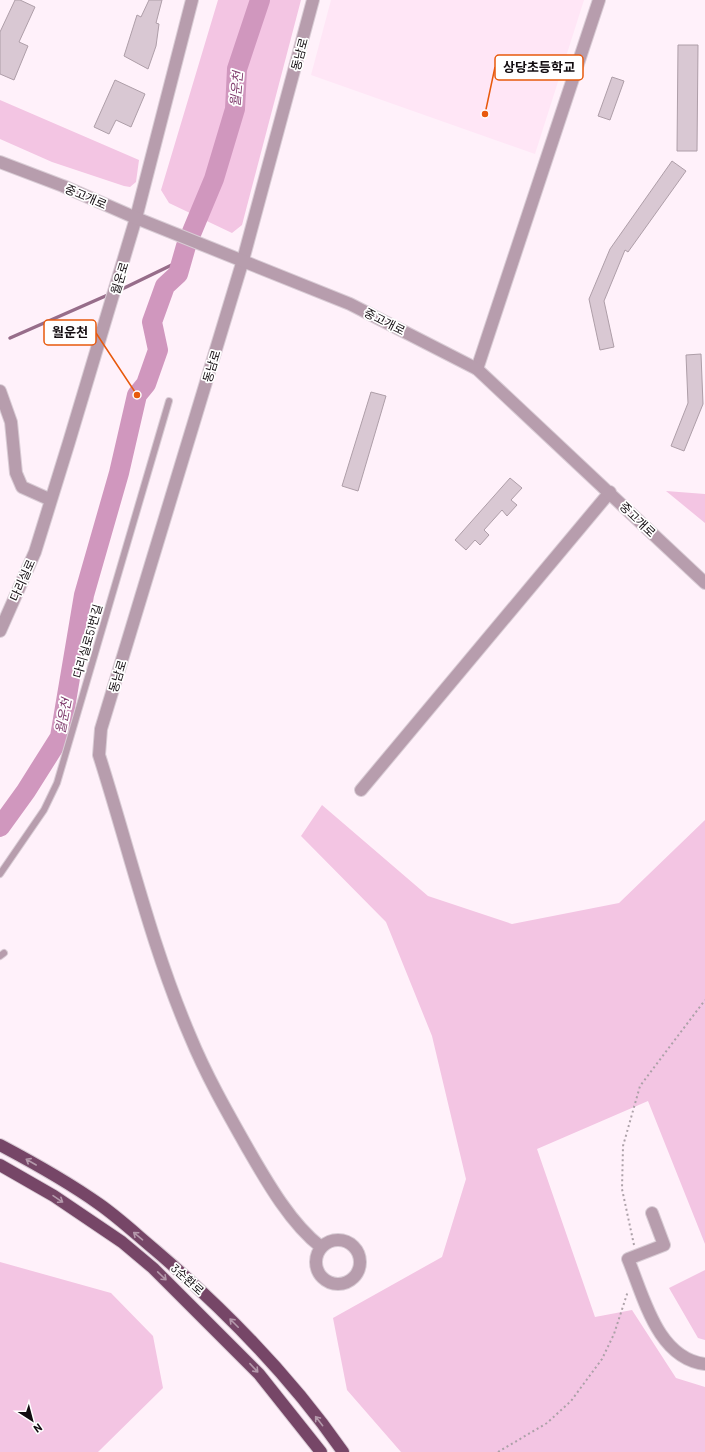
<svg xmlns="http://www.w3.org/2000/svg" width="705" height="1452" font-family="Barlow,'Noto Sans KR',sans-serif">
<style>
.built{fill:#ffe6f6}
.green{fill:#f3c5e3}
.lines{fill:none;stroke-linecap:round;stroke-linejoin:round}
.stream{stroke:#976d8a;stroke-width:3.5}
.river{stroke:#d097be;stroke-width:20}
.building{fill:#d9c8d3;stroke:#ae9ea8}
.service-casing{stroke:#d9ccd5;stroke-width:8}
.minor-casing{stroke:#d9ccd5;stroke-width:14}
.tertiary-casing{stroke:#d9ccd5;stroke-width:14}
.trunk-casing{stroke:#d9ccd5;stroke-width:14}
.path{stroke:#aca1a8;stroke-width:2;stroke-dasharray:2 3;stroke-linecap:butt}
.service{stroke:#b79dad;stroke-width:6}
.minor{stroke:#b79dad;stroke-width:12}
.tertiary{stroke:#b79dad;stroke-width:12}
.trunk{stroke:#764667;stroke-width:12}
.oneway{stroke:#b499ab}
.labels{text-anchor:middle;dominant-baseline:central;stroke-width:3.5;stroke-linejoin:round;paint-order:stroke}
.street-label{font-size:12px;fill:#120c10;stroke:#fff}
.water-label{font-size:13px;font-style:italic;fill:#7f3a6c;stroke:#fff}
.leader{fill:none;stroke:#e8590c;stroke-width:1.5}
.callout-dot{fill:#e8590c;stroke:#fff;stroke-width:1.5}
.callout{fill:#fff;stroke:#e8590c;stroke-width:1.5}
.callout-label{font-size:13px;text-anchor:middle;font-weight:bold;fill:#120c10}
</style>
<rect width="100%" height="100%" fill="#fff1fa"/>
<path class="built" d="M331 0H584L535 154 311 75Z"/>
<path class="green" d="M218 0H301L242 225 232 233 169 203 161 190Z
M0 100 139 160 136 182 130 187 124 186 52 162 0 139Z
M666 491 705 494V523Z
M322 805 428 896 512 924 619 903 705 820V1244L648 1101 537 1149 595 1317 632 1310 676 1378 705 1387V1452H401L347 1390 333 1318 442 1257 466 1179 432 1036 386 922 301 836Z
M0 1262 111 1293 153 1336 163 1388 98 1452H0Z
M705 1270V1340L698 1338 669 1288Z"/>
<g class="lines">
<path class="stream" d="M118 291 182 260
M10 338 110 294"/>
<path class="river" d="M0 827 26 791 60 737 84 595 119 473 137 395 146 384 158 350 152 322 165 286 178 274 186 246 214 179 235 109 237 69 260 0"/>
</g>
<path class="building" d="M15 0H20L35 7 19 42 28 46 14 80 0 74V32Z
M149 0H162L156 23 159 24 156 46 148 69 124 56 137 15 141 17Z
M678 45H698L697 151H677Z
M612 77 624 81 610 120 598 116Z
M115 80 145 94 131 127 116 120 109 134 94 127Z
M672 161 686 171 628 252 625 250 604 301 614 347 600 350 589 299 610 249Z
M701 354 703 404 684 451 671 446 688 403 686 355Z
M371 392 386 396 358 491 342 486Z
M510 478 522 488 511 500 517 505 507 516 502 510 484 530 489 535 480 545 475 540 466 550 455 540Z"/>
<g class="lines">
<defs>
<path id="service" d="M0 874 44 810 57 783 169 401
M0 956 4 953"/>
<path id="minor" d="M313 0 243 260 101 729 99 755C129 849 151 945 190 1036 206 1075 227 1112 248 1149 267 1182 291 1224 321 1247
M477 369 599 0
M0 391 11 422 16 473 22 487 51 500
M0 631 35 552 69 442 136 218 192 0
M361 790 610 492
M652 1213 664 1245 628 1259C644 1297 657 1358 705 1364
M316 1262a22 22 0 1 1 44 0a22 22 0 1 1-44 0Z"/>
<path id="tertiary" d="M0 162 63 186 136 218 350 304 477 369 705 583"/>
<path id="trunk" d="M0 1145C34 1163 68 1182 99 1204 119 1218 137 1235 155 1250 224 1309 291 1377 343 1452
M0 1165 54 1196 122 1242 153 1268 259 1374 321 1452"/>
</defs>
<use href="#service" class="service-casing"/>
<use href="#minor" class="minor-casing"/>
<use href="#tertiary" class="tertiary-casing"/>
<use href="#trunk" class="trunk-casing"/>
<path class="path" d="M634 1245 622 1189 623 1146 640 1086 705 1000
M498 1452 547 1423 571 1401 602 1359 614 1334 628 1291"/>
<use href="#service" class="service"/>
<use href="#minor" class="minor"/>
<use href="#tertiary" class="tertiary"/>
<use href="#trunk" class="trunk"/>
</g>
<defs><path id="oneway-shaft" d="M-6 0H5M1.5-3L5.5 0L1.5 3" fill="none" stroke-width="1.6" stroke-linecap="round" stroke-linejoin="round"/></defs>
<g class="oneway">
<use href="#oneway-shaft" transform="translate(31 1162) rotate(-150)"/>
<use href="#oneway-shaft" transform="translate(58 1199) rotate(34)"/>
<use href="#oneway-shaft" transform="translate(138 1236) rotate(-140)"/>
<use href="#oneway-shaft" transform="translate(162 1276) rotate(44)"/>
<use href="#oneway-shaft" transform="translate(234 1323) rotate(-135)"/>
<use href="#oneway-shaft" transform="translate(254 1368) rotate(47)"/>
<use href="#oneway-shaft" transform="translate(319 1421) rotate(-128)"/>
</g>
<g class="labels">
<g class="street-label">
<text transform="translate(299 54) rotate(-75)">동남로</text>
<text transform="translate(86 196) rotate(23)">중고개로</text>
<text transform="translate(119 278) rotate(-73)">월운로</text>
<text transform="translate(385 321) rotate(27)">중고개로</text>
<text transform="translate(211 366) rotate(-73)">동남로</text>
<text transform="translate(638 519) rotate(44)">중고개로</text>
<text transform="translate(22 580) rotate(-66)">다리실로</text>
<text transform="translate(87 641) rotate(-74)">다리실로51번길</text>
<text transform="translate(117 676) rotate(-73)">동남로</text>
<text transform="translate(188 1279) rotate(42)">3순환로</text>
</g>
<g class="water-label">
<text transform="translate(236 89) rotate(-85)">월운천</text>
<text transform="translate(63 716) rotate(-79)">월운천</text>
</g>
</g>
<path class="leader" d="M485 114L495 67M137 395L96 333"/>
<g class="callout-dot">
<circle cx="485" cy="114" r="4"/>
<circle cx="137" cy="395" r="4"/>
</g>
<g class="callout">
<rect x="495" y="55" width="88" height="25" rx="4"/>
<rect x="44" y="320" width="52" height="25" rx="4"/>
</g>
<g class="callout-label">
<text x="539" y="72">상당초등학교</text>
<text x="70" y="337">월운천</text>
</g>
<g transform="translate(32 1420) rotate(144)" stroke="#ffffff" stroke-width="3" paint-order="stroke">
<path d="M0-3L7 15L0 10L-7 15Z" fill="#120c10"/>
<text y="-6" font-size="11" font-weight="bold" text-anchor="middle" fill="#120c10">N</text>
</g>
</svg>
